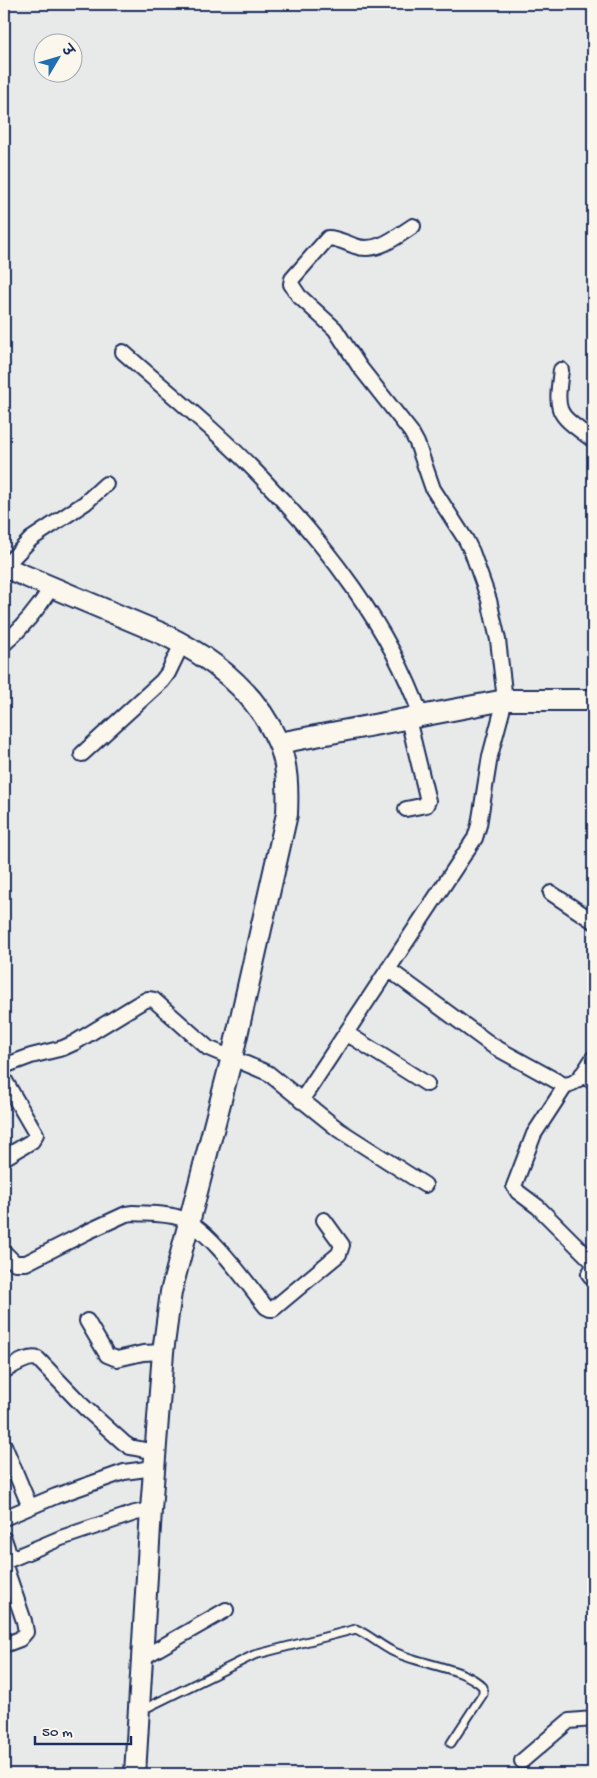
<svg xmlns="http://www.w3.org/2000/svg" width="597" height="1778" font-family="'Gochi Hand','Playpen Sans Deva',sans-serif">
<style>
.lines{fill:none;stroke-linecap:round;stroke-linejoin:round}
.lane-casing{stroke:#1b2f5e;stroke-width:11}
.street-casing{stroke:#1b2f5e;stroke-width:18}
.secondary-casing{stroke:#1b2f5e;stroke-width:24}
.lane{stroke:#fbf7ec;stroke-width:7}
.street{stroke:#fbf7ec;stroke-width:14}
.secondary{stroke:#fbf7ec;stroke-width:20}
</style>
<rect width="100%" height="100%" fill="#e8eaea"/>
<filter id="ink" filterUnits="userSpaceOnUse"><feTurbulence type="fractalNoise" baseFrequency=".02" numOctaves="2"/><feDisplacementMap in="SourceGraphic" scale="10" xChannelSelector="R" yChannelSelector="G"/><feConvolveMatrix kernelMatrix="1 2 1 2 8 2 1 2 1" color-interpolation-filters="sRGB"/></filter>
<g filter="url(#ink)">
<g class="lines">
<defs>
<path id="lane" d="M142 1710 254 1655 356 1629C369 1635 380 1645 392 1651 417 1664 464 1667 483 1687V1694L451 1743"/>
<path id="street" d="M123 352C168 392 218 432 260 476 326 545 389 625 421 716
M561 370C555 415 557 413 593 440
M4 567 31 539 85 503 106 484
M4 644C22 628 38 609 51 588
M82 754 162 681 168 673 182 644
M406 809 426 805 428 801 408 719
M551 893 593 921
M388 969 493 1046 562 1084C577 1088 586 1069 593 1058
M346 1033 427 1084
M4 1066 31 1056 63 1048 74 1043 138 1004 148 999 154 1000 208 1048 268 1073 339 1130 425 1185
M582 1074 593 1082
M4 1079 36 1134 32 1141 4 1158
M566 1085 534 1134 514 1186 518 1192 538 1207 593 1262
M301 1101 475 838 479 825 490 756 505 700 498 640 489 600 472 552 466 540 433 489 417 443 411 432 359 366 335 329 299 296 291 284 292 279 328 238C337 238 346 243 355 246 376 254 396 237 413 226
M4 1252 15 1263H26L87 1232 126 1214 133 1213C148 1214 166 1213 180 1218 208 1227 246 1282 266 1307L270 1309H273L339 1254 342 1245 324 1220
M593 1268 589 1274 593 1279
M87 1321 107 1355 117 1359 143 1353 163 1352
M4 1371C13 1366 28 1355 38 1359L84 1407 124 1443 130 1447 155 1452
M4 1445 30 1507
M4 1518 56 1496 124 1472 154 1468
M4 1539 11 1559
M4 1562 61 1538 135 1513 151 1510
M4 1563 24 1621 26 1632 20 1639 4 1645
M142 1658 226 1610
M522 1761 569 1721 593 1719"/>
<path id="secondary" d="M4 567 163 634C211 657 256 692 278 742 288 764 288 791 287 814L232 1057 171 1292 163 1352 151 1510 135 1774
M279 743 505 700H593"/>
</defs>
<use href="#lane" class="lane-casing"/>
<use href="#street" class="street-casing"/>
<use href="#secondary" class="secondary-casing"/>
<use href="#lane" class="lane"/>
<use href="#street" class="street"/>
<use href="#secondary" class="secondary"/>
</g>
</g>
<rect width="597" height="1778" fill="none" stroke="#fbf7ec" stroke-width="20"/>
<rect x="10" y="10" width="577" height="1758" fill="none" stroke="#1b2f5e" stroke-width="2" filter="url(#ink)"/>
<g transform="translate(58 58) rotate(52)"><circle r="24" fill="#fbf7ec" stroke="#a1a7b3"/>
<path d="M0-4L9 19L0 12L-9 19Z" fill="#1f6fb2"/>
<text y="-8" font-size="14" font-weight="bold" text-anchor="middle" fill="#1b2f5e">उ</text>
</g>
<path d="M35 1736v8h96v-8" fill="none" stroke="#1b2f5e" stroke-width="2.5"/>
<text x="42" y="1736" font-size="15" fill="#1b2f5e" stroke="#fbf7ec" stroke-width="4" paint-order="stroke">50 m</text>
</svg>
